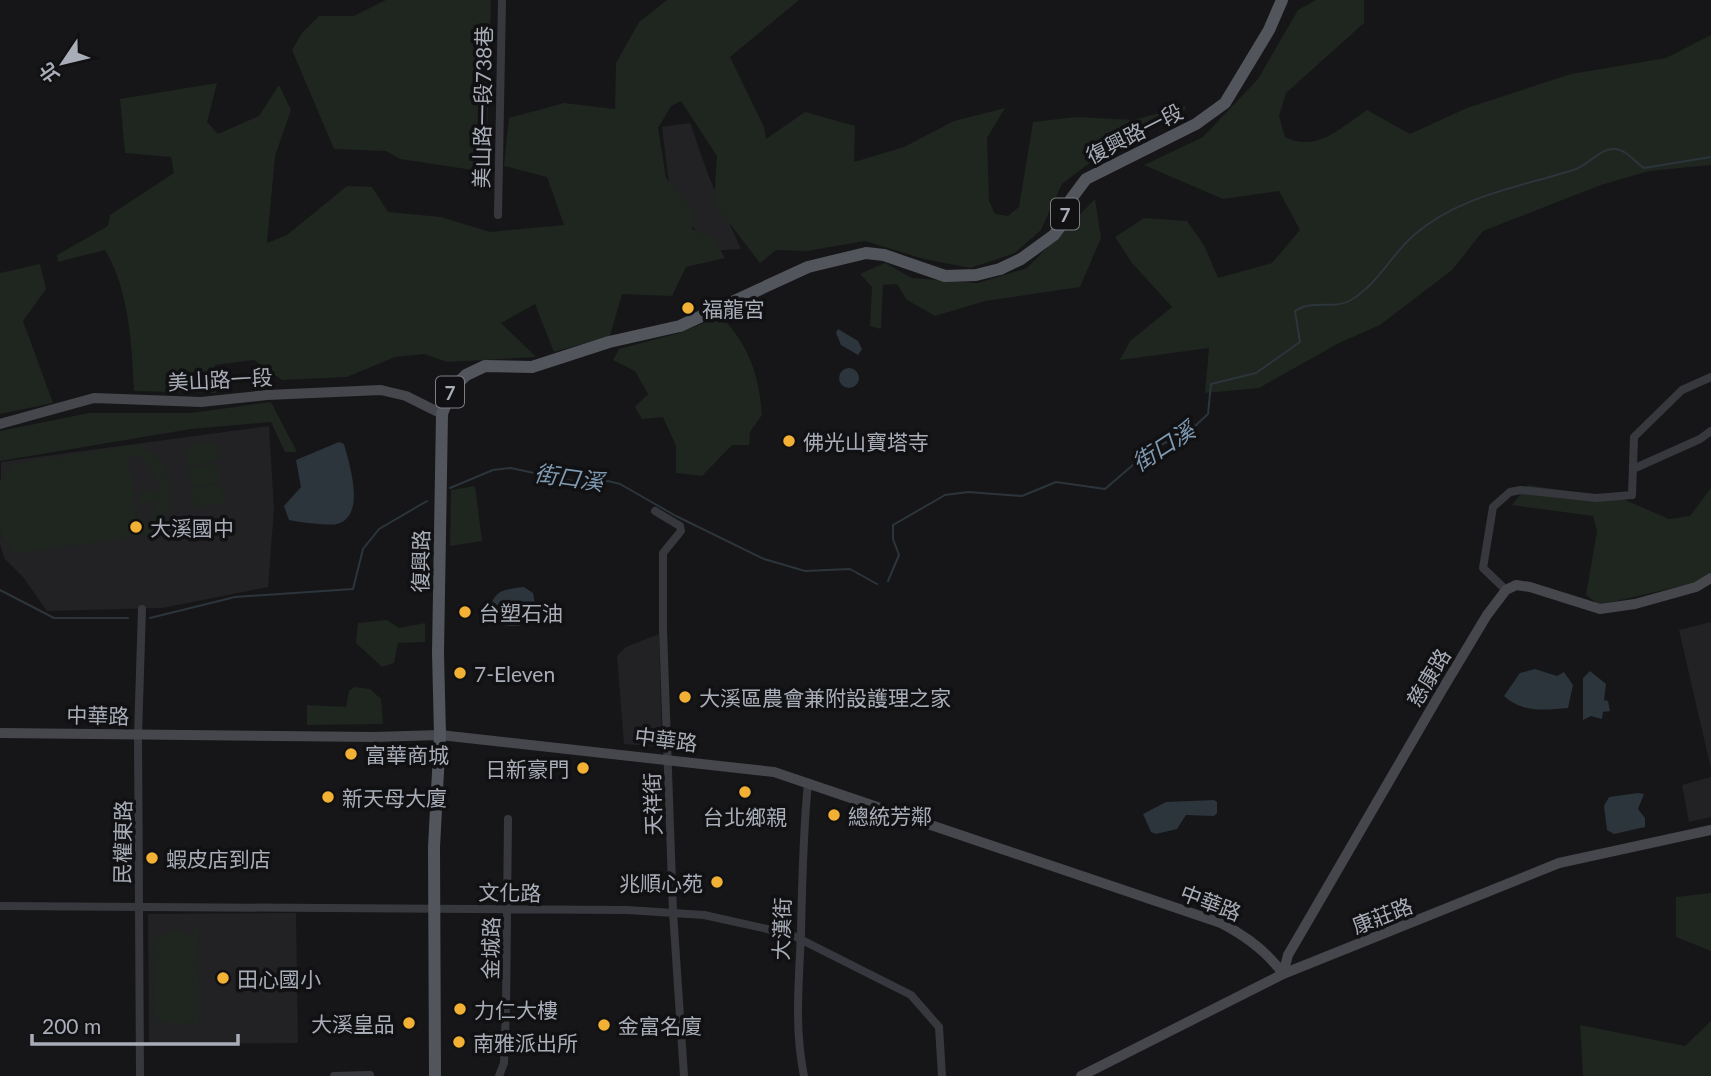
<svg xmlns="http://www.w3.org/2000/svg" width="1711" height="1076" font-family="Lato,'Noto Sans TC',sans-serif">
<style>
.built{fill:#222225}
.green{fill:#1e261f;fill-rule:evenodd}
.water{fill:#2c353c}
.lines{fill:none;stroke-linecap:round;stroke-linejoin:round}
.stream{stroke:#2c353c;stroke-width:2}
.street{stroke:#37383d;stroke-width:8}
.secondary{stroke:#45474d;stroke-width:10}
.primary{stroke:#53555c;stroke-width:12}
.poi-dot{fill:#f2b134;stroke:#111113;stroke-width:2.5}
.labels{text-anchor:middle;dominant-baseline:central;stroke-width:7;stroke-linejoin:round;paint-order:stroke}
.shield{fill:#111113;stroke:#7b7e86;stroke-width:2}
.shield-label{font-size:19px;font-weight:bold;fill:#a8adb8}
.street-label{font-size:21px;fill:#a8adb8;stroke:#111113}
.poi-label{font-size:21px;fill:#a8adb8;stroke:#111113;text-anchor:start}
.water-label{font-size:23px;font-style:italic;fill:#7f9bb3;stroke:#111113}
</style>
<rect width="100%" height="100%" fill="#161618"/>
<path class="built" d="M690 123 709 177 741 249 709 251 670 191 662 127Z
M269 426 274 509 268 587 162 608 47 611 23 577 4 558 0 544 1 462Z
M1711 622V769L1679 630Z
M659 634 662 747 624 744 617 656 626 647Z
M1711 777V817L1689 822 1682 785Z
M296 913 298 1043 149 1044 148 914Z"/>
<path class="green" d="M386 0H491L486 172 400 159 386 151 334 149 292 50 302 33 319 16H354Z
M667 0H799L730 57 764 127 766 139 805 112 855 126 854 162 904 147 954 121 1005 108 987 138 989 201 995 214 1008 216 1019 207 1033 122 1076 117 1134 120 1185 106 1186 109 1096 158 1062 184 1041 230 1015 253 970 268 924 259 865 241 807 251 776 250 760 263 714 203 717 156 681 101 671 106 658 128 666 178 696 215 692 229 714 239 725 258 686 267 672 296 622 294 610 336 554 352 535 304 501 323 536 357 447 362 425 354 395 357 347 377 282 380 254 360 215 365 216 393 134 391C132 346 129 289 105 250L58 262 57 255 108 226 110 215 174 173 171 157 125 153 120 99 217 83 207 122 218 134 259 116 279 85 291 110 275 156 267 243 287 235 347 186 372 187 388 212 441 217 490 232 564 225 547 177 504 166 509 118 564 103 615 109 616 63 639 22Z
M1316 0H1364V23L1286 93 1279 116 1285 137C1317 153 1340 128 1367 110L1410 134 1467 108 1571 74 1666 58 1711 35V165L1649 171 1601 185 1483 231 1452 270 1380 325 1339 343 1259 388 1205 393 1209 348 1120 360 1130 341 1172 307 1132 263 1115 237 1144 218 1187 221 1204 245 1218 278 1272 263 1300 230 1279 191 1223 199 1144 165 1203 137 1258 79 1298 10Z
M1095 199 1101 238 1080 287 985 301 935 316 907 300 897 284 883 285 881 329 870 326 872 287 860 274 885 263 912 278 978 283 1027 268Z
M40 264 46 289 23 321 53 403 0 414V273Z
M721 316C749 346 759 374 762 415L750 432 749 445H732L702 476 676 473V446L663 417 642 419 635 407 648 394 635 371 613 360 619 349 679 333Z
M271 402 297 452H285L271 422 191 429 0 461V431L89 413H191Z
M215 442 218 461 188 465 186 446Z
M134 445C163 449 178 487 166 513 162 521 157 523 158 533L14 554 0 529V481L13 464ZM128 454 143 458 159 483 158 500 156 490 138 492 139 503 158 502 149 520 138 527Z
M218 464 220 483 191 487 188 467Z
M221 484 224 504 194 507 192 488Z
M1528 485 1625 500 1669 519 1690 516 1711 488V575L1703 581 1599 605 1586 595 1597 531 1593 516 1512 505Z
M475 486 482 541 450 546 451 490Z
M387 620 399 628 425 623V642L398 643 394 663 382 667 356 643 358 623Z
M354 687 370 689 381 699 383 724 307 725V705L346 707 349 691Z
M1711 893V951L1676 937V897Z
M193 925H198L200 1026 193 1025 192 1021 176 1026 154 1018 153 936 160 938 175 929 193 937Z
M1711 1021V1076H1583L1580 1025 1685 1046Z"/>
<path class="water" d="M838 329 858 341 862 349 858 355 841 345 836 333Z
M839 378a10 10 0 1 1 20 0a10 10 0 1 1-20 0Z
M339 442 344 444C349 463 367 516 337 524 328 526 300 522 289 520L284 506 301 487 296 460Z
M524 587 533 593C540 624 520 632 493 622L489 616C493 590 500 590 524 587Z
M1535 669 1557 676 1564 672 1573 685 1568 708C1543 710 1523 713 1504 696L1520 673Z
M1590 671 1606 684 1604 700 1608 701 1610 711 1603 712 1602 719 1591 716 1583 720V678Z
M1638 793 1644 794 1638 809 1645 818V827L1614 834 1607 830 1604 806 1609 797Z
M1214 800 1217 802V813L1214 816 1186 815 1177 829 1156 834 1151 832 1143 814 1166 802Z"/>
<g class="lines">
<path class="stream" d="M450 488 493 470 511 468 566 480 591 483 608 481 620 484 676 516 764 559 805 571 850 569 877 584
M888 581 899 555 893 539V525L945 495 968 492 1022 496 1056 482 1105 489 1148 452 1194 427 1208 414 1211 384 1256 373 1300 342 1295 311C1313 299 1335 310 1351 300 1378 284 1391 255 1414 235 1460 195 1521 187 1576 169 1589 164 1600 149 1613 149 1625 148 1635 162 1644 168L1711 157
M0 590 54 618H128
M150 618 235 597 353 589 363 549 379 529 427 501"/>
<path class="street" d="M498 215 502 0
M1633 469 1700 439 1711 431
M655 511 680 526 681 531 663 553V629L673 912 684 1076
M1506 590 1483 568 1493 507 1510 492 1521 490 1596 498 1632 495 1634 437 1682 390 1711 377
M0 906 627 910 704 915 790 934 911 995 939 1027 942 1076
M140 1076 138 735 142 609
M334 1076 370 1075
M499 1076 504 1063 506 1008 508 819
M804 1076C794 1027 799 982 801 933 802 882 803 833 808 783"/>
<path class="secondary" d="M0 424 94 398 201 402 267 395 381 390 406 396 442 414
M0 733 374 737 440 735 774 772 1221 923C1246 936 1267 951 1283 974
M1283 974 1288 955 1309 919 1442 690 1487 615 1506 590 1516 585 1530 587 1600 609 1635 604 1696 587 1711 578
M1081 1076 1283 974 1559 863 1711 830"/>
<path class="primary" d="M435 1076 434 847 440 735 438 653 442 414 451 390 466 375 485 366 532 367 609 342 680 326 808 267 866 253 884 255 945 276 976 275 1000 269 1021 259 1054 235 1062 224 1071 199 1086 179 1196 124 1225 103 1269 30 1282 0"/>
</g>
<g class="poi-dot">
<circle cx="688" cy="308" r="7"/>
<circle cx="789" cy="441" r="7"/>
<circle cx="136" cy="527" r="7"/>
<circle cx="465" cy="612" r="7"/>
<circle cx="460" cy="673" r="7"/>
<circle cx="685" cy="697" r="7"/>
<circle cx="351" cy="754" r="7"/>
<circle cx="583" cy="768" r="7"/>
<circle cx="745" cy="792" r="7"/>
<circle cx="328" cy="797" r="7"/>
<circle cx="834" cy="815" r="7"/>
<circle cx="152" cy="858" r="7"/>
<circle cx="717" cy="882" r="7"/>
<circle cx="223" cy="978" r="7"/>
<circle cx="460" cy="1009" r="7"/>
<circle cx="409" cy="1023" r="7"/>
<circle cx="604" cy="1025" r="7"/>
<circle cx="459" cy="1042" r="7"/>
</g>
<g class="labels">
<g class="shield">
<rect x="1051" y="198.5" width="28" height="31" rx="5"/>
<rect x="436" y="376.5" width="28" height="31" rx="5"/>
</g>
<g class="shield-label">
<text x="1065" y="214">7</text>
<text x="450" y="392">7</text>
</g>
<g class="street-label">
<text transform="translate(482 107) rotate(-89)">美山路一段738巷</text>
<text transform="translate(1134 133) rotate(-27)">復興路一段</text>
<text transform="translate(220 379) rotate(-3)">美山路一段</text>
<text transform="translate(420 561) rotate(-89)">復興路</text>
<text transform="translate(1428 677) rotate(-59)">慈康路</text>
<text transform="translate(98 715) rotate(1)">中華路</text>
<text transform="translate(666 739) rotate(7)">中華路</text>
<text transform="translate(652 804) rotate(-92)">天祥街</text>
<text transform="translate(122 842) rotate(-89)">民權東路</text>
<text transform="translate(510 892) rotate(1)">文化路</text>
<text transform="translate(1211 902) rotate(21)">中華路</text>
<text transform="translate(1382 915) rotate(-21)">康莊路</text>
<text transform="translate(781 929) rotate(-88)">大漢街</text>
<text transform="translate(490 948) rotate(-89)">金城路</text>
</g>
<g class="poi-label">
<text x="702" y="308">福龍宮</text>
<text x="803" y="441">佛光山寶塔寺</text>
<text x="150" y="527">大溪國中</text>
<text x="479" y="612">台塑石油</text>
<text x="474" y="673">7-Eleven</text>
<text x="699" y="697">大溪區農會兼附設護理之家</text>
<text x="365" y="754">富華商城</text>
<text x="569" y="768" text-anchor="end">日新豪門</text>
<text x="342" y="797">新天母大廈</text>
<text x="848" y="815">總統芳鄰</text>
<text x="745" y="816" text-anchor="middle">台北鄉親</text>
<text x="166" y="858">蝦皮店到店</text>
<text x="703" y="882" text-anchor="end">兆順心苑</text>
<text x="237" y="978">田心國小</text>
<text x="474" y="1009">力仁大樓</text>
<text x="395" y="1023" text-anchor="end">大溪皇品</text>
<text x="618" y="1025">金富名廈</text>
<text x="473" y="1042">南雅派出所</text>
</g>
<g class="water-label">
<text transform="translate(1163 446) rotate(-33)">街口溪</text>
<text transform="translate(569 477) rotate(8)">街口溪</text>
</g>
</g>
<g transform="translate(63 63) rotate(235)" stroke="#111113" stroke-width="5" paint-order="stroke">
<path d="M0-5L12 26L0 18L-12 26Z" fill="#a8adb8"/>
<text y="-10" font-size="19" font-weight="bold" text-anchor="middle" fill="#a8adb8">北</text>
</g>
<path d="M32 1034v10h206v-10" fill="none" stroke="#a8adb8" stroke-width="3.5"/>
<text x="42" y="1034" font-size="21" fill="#a8adb8" stroke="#111113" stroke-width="5" paint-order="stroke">200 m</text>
</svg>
